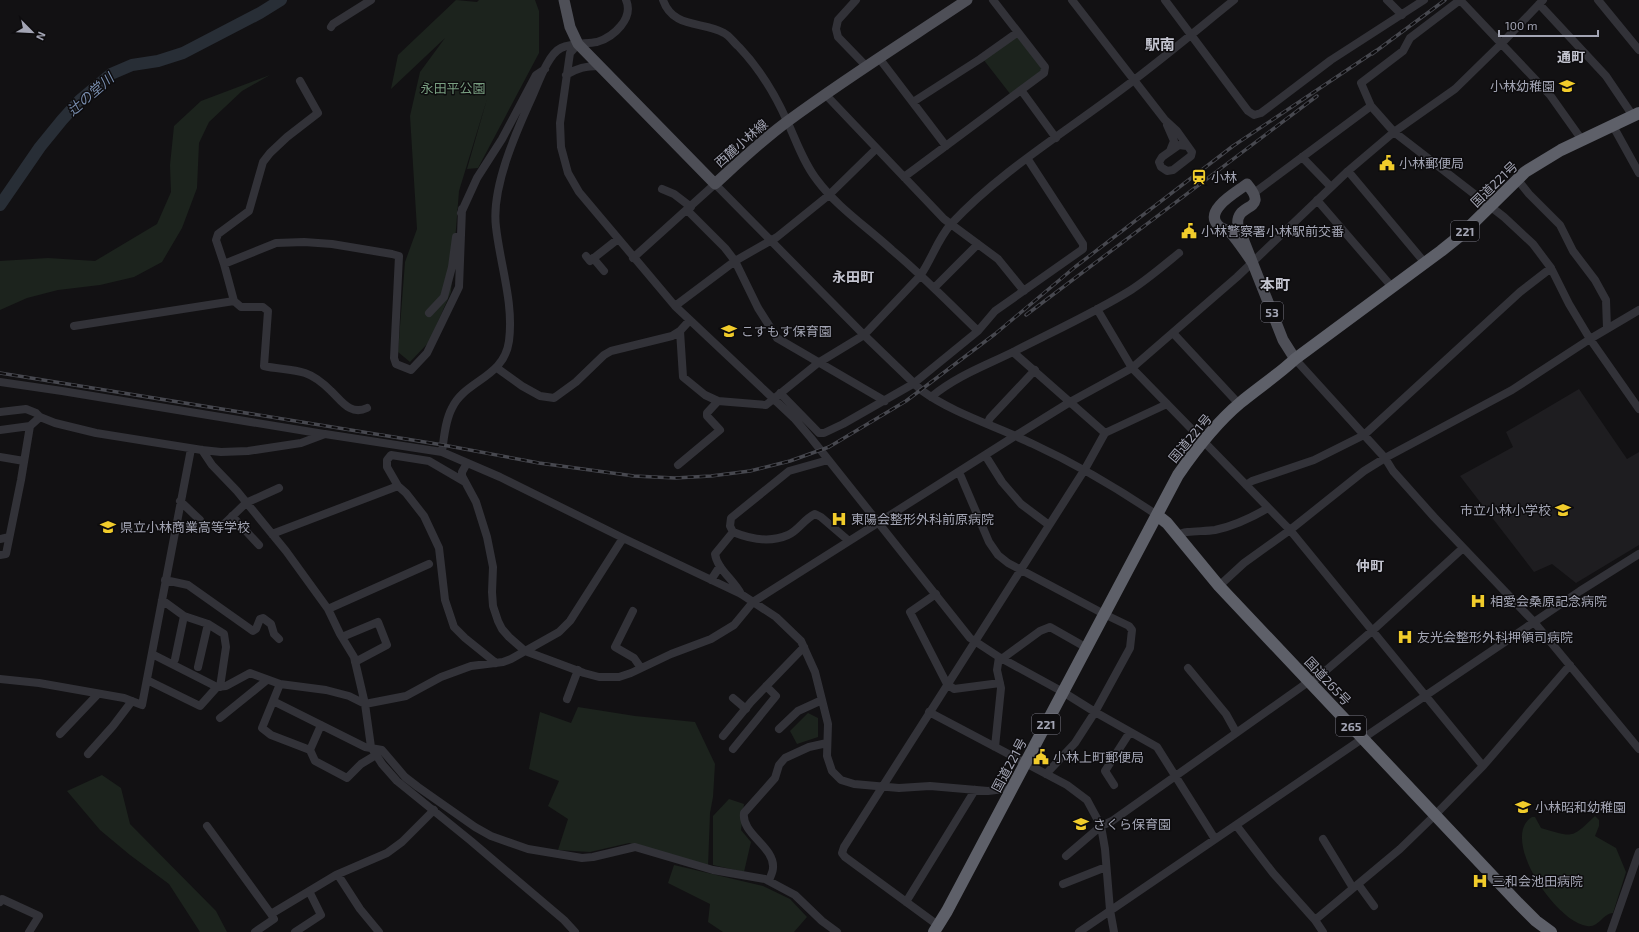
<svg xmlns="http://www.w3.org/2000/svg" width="1639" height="932" font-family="'Exo 2','Noto Sans JP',sans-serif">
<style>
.built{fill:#1e1d20}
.green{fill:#1c231d}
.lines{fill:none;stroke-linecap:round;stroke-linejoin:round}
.river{stroke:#282e36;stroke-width:12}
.minor{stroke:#323238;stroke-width:8}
.major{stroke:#4e4f57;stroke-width:11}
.highway{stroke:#5e6069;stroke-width:12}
.rail-casing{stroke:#47484f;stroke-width:3.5}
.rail{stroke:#0d0c0e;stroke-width:2;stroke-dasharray:6;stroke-linecap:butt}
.labels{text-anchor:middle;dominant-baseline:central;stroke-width:3;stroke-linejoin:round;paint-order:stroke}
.shield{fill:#0d0c0e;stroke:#767782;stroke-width:1}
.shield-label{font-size:12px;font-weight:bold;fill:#a3a5b4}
.poi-label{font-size:13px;fill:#a3a5b4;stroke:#0d0c0e;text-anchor:start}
.park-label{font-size:13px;fill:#799f81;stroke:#0d0c0e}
.street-label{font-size:13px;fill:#a3a5b4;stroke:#0d0c0e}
.neighbourhood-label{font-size:14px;font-weight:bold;fill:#c4c5d0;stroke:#0d0c0e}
.water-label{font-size:14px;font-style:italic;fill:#798eaf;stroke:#0d0c0e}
.quarter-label{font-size:15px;font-weight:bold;fill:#c4c5d0;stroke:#0d0c0e}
</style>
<rect width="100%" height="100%" fill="#121113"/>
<path class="built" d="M1579 389 1627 459 1639 452V545L1576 583 1552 564 1534 572 1460 476 1513 447 1506 432Z"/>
<path class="green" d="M456 0 477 2 479 0H535L539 11V53L478 168 467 169 487 99 459 191 451 292 429 342 410 362 398 352 405 262 417 229 410 116 420 72 445 38 391 89 398 55Z
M1017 37 1043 69 1011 95 983 59Z
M270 75 242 91 209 122 199 143 197 188 182 228 162 262 134 277 100 285 58 290 27 298 0 310V261L48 258 95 261 157 224 171 192 170 165 174 126 201 101Z
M578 707 635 716 695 722 715 764 713 797 710 813 708 867 629 843 590 852 558 850 568 819 548 806 559 781 529 769 540 712 571 723Z
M808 713 818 718V737L797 744 790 731Z
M102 775 121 788 130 824 216 911 227 932H200L169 884 130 855 100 830 67 791Z
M729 799 744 804 741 830 751 842 744 872 713 865V816Z
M1595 816 1599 820V826L1595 836 1616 848 1626 872 1613 913C1602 914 1599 928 1587 926 1555 922 1499 837 1532 817H1535L1541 828C1573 837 1570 840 1595 816Z
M674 865 763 886 790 899 807 917 794 932H723L708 922 710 904 668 883Z"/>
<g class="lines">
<path class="river" d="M0 205 40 147 62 120 80 100 111 74 132 65 158 61 183 53 260 13 281 0"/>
<path class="minor" d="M663 0C673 29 703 21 724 33 730 36 734 43 739 47 759 68 775 94 787 121 796 140 803 162 817 180 837 207 867 227 892 250 922 275 950 304 978 331
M856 0 838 20 836 29 838 37 867 67
M993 0 1045 67 1044 73 1021 90 1056 138
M1072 0 1165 120 1177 131 1192 152 1191 156 1173 170 1167 171 1161 167 1159 162 1162 157 1179 145 1187 146
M1165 0 1248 111 1254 115 1261 113 1331 60 1424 0
M1387 0 1402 15
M1460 0 1410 38 1403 51 1361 83 1371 106 1394 132 1504 217 1533 244 1551 268 1569 304 1590 339 1639 409
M1460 0 1550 95 1582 140
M1598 0 1639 50
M1539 4 1606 76 1633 116
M331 27 333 24 371 0
M578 44 570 53 560 123 561 147 568 173 579 192 675 306 794 418 811 438 970 638 999 657 1063 692 1095 712 1157 747 1215 839
M879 58 946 146
M566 75C577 68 586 66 599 66
M300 81 318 113 287 137 270 153 263 162 249 211 218 234 216 240 224 264 234 301 241 307H263L268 311 264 366C277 369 292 369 305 373 314 376 324 384 331 391 341 400 350 416 367 408
M825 94 944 219 998 259 1024 291
M913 102 980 59 1018 32
M1167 125 1174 141 1170 151
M1613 126 1639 173
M1302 157 1331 187
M1348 171 1425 263
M904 177 1021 90
M1517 179 1529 194 1560 225 1573 251 1595 280 1606 300 1607 328
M662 189 674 194 691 207
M1254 193 1371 106
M1317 200 1392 287
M687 210 725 248 735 261 758 308 777 338 885 401
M461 213 477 178 502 139 536 75 545 69
M586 256 590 261 618 239
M593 258 604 271
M633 258 715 184 864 335 921 390C954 414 996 426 1033 444 1076 464 1117 488 1157 515
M224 264 276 243 304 242 332 244 392 254 399 256 394 358 396 364 411 370 427 353 459 287 462 209
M934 288 978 244
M675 306 735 261 777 237 829 195 876 149
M1097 309 1132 368 1290 530 1483 766
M429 313 444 297 452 267 456 237
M74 326 234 301
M680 331 683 377 705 395 718 401 766 405 818 363 864 335 920 276C932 259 937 240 951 224 997 175 1056 138 1110 98 1153 67 1193 33 1234 0
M1173 333 1239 404
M1013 352 1105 433
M1295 359 1385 458 1393 471 1434 517 1534 622 1639 749
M497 368 522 386 540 396 554 398 576 382 604 355 611 351 672 336 680 331 689 321
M0 382 62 391 324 434
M780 393 819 433H824L843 424 913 384 978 331 995 311 1083 249V244L1027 158
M931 397C958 375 985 366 1015 351 1054 331 1094 313 1131 290 1148 279 1163 266 1179 253
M0 412 26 409 36 413 40 417 55 423 96 433 202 450 221 452 248 451 301 443 325 434 442 452 500 477 623 538 741 594 776 617 801 641 815 672 828 724 827 756 832 771 841 780 854 784 899 788 930 786 988 791 1012 788
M987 424 990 418 1035 370
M0 430 30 426
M202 450 212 465 237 491 286 551 328 609 340 634 354 657 365 704 371 747 382 764 397 781 471 841 564 920 575 932
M442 452C444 438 445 421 452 408 465 380 504 378 509 341 514 303 500 264 496 227 491 188 516 132 532 97 538 84 548 54 561 48 572 43 585 44 597 42 614 37 634 18 626 0
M985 455 1002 482 1021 504 1049 525
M0 457 24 461
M828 460 789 471 731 518 730 526 733 532C750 539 770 543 788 535 798 531 804 519 815 514L821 517 849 541
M467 463 462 472V476L476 502 487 537 493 567 492 592 493 606 498 621 502 629 509 637 525 651 584 673 599 677H619L631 673 671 654 711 639 734 625 753 602 1015 436 1070 402 1132 368 1237 277 1348 171 1394 132 1455 89 1502 43 1543 0
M678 465 720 430 707 416V413L718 401
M959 472 989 542 998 555 1008 563 1104 614 1129 626 1132 630 1130 648 1095 712 1075 743 1046 774
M465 482 429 461 391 455 387 460V467L398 486 406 493 424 516 439 548 445 600 454 627 465 638 496 663
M1246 485 1252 481 1314 460 1364 435 1520 292 1551 268
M180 501 200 520
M232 516 259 545
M220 528 246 503 279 488
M733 532 715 554C717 569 734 580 741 594
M272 534 398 486
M1178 535C1185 530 1204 532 1215 530 1234 526 1251 518 1268 508
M0 539 9 537
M0 555 6 554 21 480 30 426 40 417
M165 580 188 585 253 631 256 629 260 619 263 618 271 624 274 634 279 639
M711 580 720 566
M1219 586 1244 563 1290 530 1364 471 1385 458 1512 390 1590 339 1639 310
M936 594 910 612 947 684 954 689 1000 683
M162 600 184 616 208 624 224 634 226 647 220 687
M328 609 429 564
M633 611 615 647 634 658 641 668
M342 637 378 622 387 645 355 662
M152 654 217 687
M1003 658 1040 631 1050 627 1087 648
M175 659 184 616
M198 667 208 624
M1188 668 1226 714 1236 732
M0 679 39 683 124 698 142 705 191 449
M147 680 200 706 217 687 226 686 250 673 280 684 326 690 349 696 365 704 406 696 441 677 471 666 503 662 511 659 559 632 570 621 623 538
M280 684 262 728 271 735 310 750 315 761 347 778 361 764 376 755
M733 698 746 709
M567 699 578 670
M273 701 365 747 382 750 405 777 418 787 475 827 491 836 528 849 582 858 593 857 635 847 713 870 765 879 795 895 822 921 837 932
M929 712 1067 785 1087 800 1101 826 1105 849 1110 910 1114 932
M220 718 267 680
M779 729 798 711 822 700
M60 734 98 694
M723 736 751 702 804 647
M995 747 1001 688 997 670 999 657
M733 749 776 696 766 686
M310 750 321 725
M88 754 113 726 132 701
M1114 785 1105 771 1130 732
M1236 825 1273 873 1315 920 1323 932
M207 826 271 914 336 875 387 853 402 842 434 810
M1323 839 1353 888
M1066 856 1101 826 1112 821 1304 685 1316 679 1372 631 1463 548
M338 875 360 909 379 932
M769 881C770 877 773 872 773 868 775 847 741 834 744 813L775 778 779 765 785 758 809 747 827 743
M1063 884 1106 867
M1358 884 1374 906
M0 902 2 899 39 916 29 932
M906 902 975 790
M1315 920 1400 849 1435 815 1483 766 1570 665
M939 926 845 857 842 853 844 847 1085 469 1105 433 1167 404
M255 932 274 919 271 914
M295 932 321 915 309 891
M1079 932 1425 696 1580 591 1639 554
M1611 932 1639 852"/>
<path class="major" d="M564 0 570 27 578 44 715 184C739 162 762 140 788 121 846 78 907 40 967 0
M1252 262C1245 252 1238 241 1230 232 1226 229 1220 229 1217 224 1205 209 1237 192 1247 184 1271 213 1234 201 1238 226L1283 340 1295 359"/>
<path class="highway" d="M1157 515 1167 523 1219 586 1518 903 1536 921 1551 932
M934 932 947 911 1178 475C1196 449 1216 423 1240 403 1258 388 1278 375 1295 359L1441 251 1461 235 1525 172 1561 150 1639 113"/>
<defs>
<path id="rail" d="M1372 54 1445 0
M1026 315 1317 96
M0 373 443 445 539 463 634 476 675 478 711 476 750 471 790 461 829 447 906 401 995 334 1075 267 1233 146 1377 50"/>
</defs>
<use href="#rail" class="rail-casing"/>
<use href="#rail" class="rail"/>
</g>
<defs>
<symbol id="school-bare" viewBox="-9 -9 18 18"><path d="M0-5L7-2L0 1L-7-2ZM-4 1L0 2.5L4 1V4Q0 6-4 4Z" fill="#f1cc2b" stroke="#0d0c0e" stroke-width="2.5" paint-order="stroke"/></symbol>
<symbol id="civic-bare" viewBox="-9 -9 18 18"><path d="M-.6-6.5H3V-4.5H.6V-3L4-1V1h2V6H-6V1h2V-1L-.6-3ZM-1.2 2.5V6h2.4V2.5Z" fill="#f1cc2b" stroke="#0d0c0e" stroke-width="2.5" paint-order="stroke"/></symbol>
<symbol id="station-bare" viewBox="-9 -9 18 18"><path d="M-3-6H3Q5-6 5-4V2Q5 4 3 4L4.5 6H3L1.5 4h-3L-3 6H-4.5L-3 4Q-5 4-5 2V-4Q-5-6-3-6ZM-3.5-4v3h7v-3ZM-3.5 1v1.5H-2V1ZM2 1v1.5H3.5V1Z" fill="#f1cc2b" stroke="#0d0c0e" stroke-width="2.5" paint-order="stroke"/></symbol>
<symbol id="hospital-bare" viewBox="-9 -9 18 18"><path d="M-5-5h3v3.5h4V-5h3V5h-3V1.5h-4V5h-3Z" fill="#f1cc2b" stroke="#0d0c0e" stroke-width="2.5" paint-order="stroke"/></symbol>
</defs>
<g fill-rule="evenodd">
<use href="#school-bare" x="1556" y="75" width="22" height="22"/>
<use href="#civic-bare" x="1376" y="152" width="22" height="22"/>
<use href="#station-bare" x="1188" y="166" width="22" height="22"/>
<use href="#civic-bare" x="1178" y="220" width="22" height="22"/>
<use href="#school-bare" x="718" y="320" width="22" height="22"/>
<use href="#school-bare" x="1552" y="499" width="22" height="22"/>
<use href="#hospital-bare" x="828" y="508" width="22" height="22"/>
<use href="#school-bare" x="97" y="516" width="22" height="22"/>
<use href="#hospital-bare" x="1467" y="590" width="22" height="22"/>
<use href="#hospital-bare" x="1394" y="626" width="22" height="22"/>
<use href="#civic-bare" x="1030" y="746" width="22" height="22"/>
<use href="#school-bare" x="1512" y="796" width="22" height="22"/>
<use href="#school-bare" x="1070" y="813" width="22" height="22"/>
<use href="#hospital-bare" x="1469" y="870" width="22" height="22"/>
</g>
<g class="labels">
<g class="shield">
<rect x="1451" y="221" width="28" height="20" rx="3"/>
<rect x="1261" y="302" width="22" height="20" rx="3"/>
<rect x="1032" y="714" width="28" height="20" rx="3"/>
<rect x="1336" y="716" width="30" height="20" rx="3"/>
</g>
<g class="shield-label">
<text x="1465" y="231">221</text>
<text x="1272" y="312">53</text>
<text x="1046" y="724">221</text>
<text x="1351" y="726">265</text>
</g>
<g class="poi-label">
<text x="1555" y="86" text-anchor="end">小林幼稚園</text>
<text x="1399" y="163">小林郵便局</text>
<text x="1211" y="177">小林</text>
<text x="1201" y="231">小林警察署小林駅前交番</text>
<text x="741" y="331">こすもす保育園</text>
<text x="1551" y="510" text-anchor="end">市立小林小学校</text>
<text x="851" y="519">東陽会整形外科前原病院</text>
<text x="120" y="527">県立小林商業高等学校</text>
<text x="1490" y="601">相愛会桑原記念病院</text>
<text x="1417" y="637">友光会整形外科押領司病院</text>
<text x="1053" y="757">小林上町郵便局</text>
<text x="1535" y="807">小林昭和幼稚園</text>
<text x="1093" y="824">さくら保育園</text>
<text x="1492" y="881">三和会池田病院</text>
</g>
<g class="park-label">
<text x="453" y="88">永田平公園</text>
</g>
<g class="street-label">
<text transform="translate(741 143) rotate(-41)">西麓小林線</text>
<text transform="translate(1494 184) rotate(-44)">国道221号</text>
<text transform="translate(1190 438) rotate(-50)">国道221号</text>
<text transform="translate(1328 681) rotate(47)">国道265号</text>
<text transform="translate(1009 765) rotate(-62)">国道221号</text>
</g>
<g class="neighbourhood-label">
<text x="1571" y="56">通町</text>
<text x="853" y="276">永田町</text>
<text x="1370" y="565">仲町</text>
</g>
<g class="water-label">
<text transform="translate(90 94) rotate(-41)">辻の堂川</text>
</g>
<g class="quarter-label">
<text x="1160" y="44">駅南</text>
<text x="1275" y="284">本町</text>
</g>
</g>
<g transform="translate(32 32) rotate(114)" stroke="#0d0c0e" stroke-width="3" paint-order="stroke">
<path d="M0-3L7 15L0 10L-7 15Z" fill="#a3a5b4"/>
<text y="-6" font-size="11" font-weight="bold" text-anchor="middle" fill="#a3a5b4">N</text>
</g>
<path d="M1499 30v6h99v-6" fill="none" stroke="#a3a5b4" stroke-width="2"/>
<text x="1505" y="30" font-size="12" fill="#a3a5b4" stroke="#0d0c0e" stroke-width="3" paint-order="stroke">100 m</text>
</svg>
